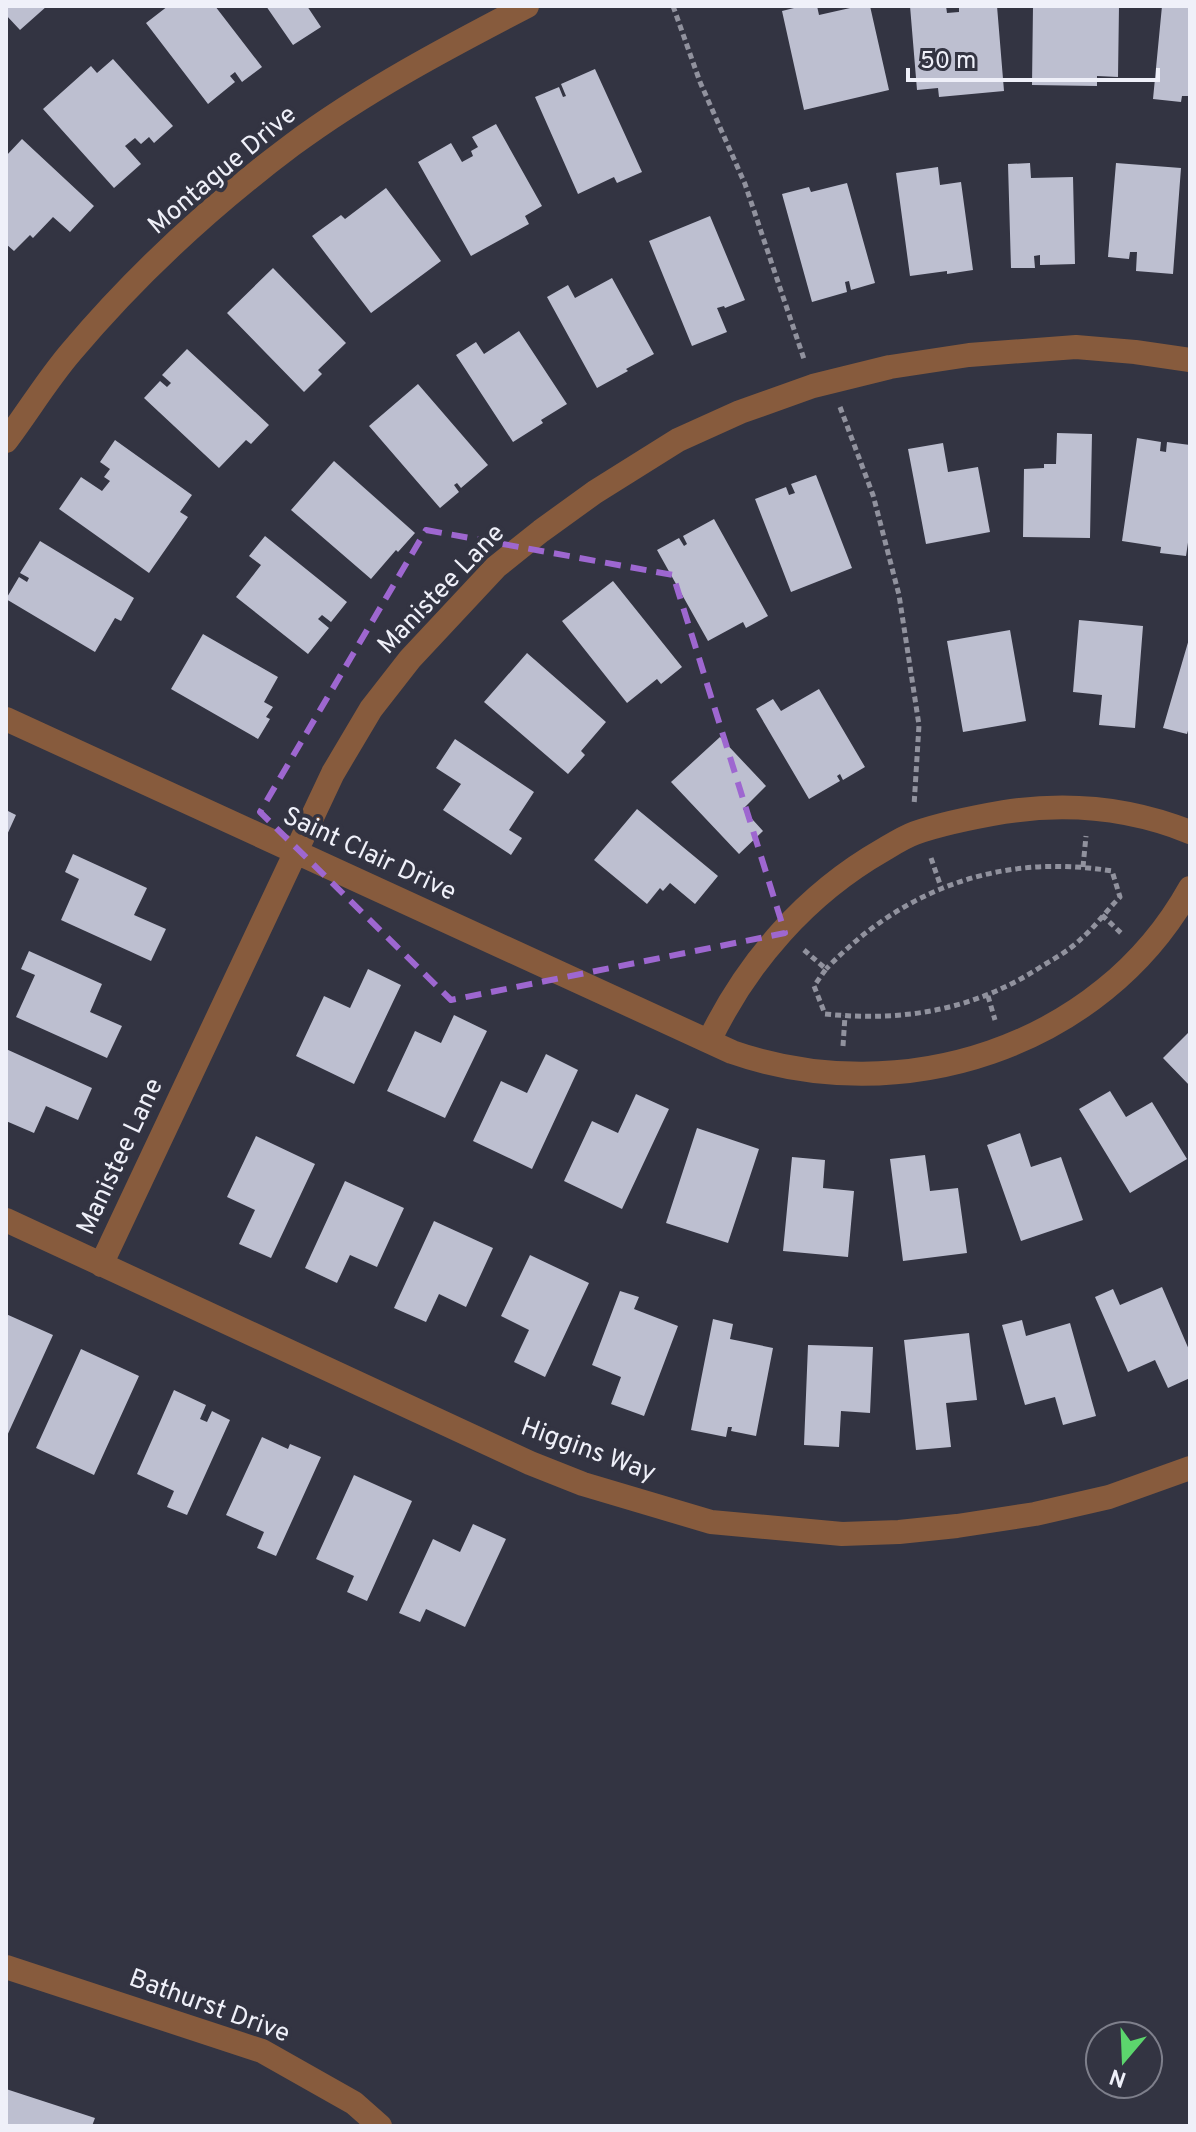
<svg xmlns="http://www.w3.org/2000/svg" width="1196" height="2132" font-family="Overpass,sans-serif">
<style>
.building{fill:#bdbfd0}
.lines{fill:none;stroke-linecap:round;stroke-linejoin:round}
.path{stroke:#91929e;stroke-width:5;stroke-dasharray:6 4;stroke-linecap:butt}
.street{stroke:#875b3d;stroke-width:24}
.marked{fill:none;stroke:#9e67d0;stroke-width:6;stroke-dasharray:16 10;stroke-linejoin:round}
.labels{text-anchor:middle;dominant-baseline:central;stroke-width:8;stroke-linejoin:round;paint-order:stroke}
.street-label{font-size:26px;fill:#eff0f9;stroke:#333442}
</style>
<rect width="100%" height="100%" fill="#333442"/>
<path class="building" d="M6 6H47L20 30 6 15Z
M168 6H215L262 67 242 82 235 72 230 76 235 82 208 104 146 23Z
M266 6H307L321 27 293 45Z
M802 6H817L819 15 859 6H870L889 90 804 110 782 11Z
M910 6H946L947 13 959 12V6H997L1004 91 939 97 938 88 917 90Z
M1033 6H1119L1118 77 1097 76V86L1032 85Z
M1162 6H1190V96H1182L1181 102 1153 99Z
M113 59 173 126 154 143 149 137 141 144 135 138 125 146 141 164 114 188 43 109 91 66 97 73Z
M595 69 642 172 617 183 614 177 578 194 535 97 559 87 563 97 566 96 561 84Z
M496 124 542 206 525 216 529 224 471 256 418 162 451 143 462 162 473 156 471 151 478 147 472 137Z
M22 139 94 206 70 232 53 217 33 238 30 235 14 251 6 244V156Z
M1030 163 1031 178 1073 177 1075 264 1040 265V255L1034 256 1035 268H1011L1008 164Z
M1116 163 1181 168 1173 274 1136 271 1137 252H1130L1129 259 1108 257Z
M938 167 940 185 961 182 973 270 947 274V271L910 276 896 173Z
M847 183 875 283 851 290 849 281 845 282 847 292 812 302 782 194 809 187 811 192Z
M386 188 441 261 371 313 312 236 341 215 345 219Z
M710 216 745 300 725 308 724 306 717 308 727 332 692 346 649 241Z
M273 268 346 343 318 370 322 374 304 392 227 313Z
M612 278 654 354 626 369 628 371 597 388 547 297 568 285 575 298Z
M519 331 567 404 541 420 543 423 513 442 456 355 476 342 484 354Z
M187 349 269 425 251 444 246 440 219 468 144 398 160 381 167 387 171 383 162 375Z
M418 384 488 465 461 488 457 483 454 485 459 492 440 508 369 426Z
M1057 433 1092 434 1090 538 1023 537 1024 469 1044 468V464H1056Z
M1137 438 1161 442 1160 451 1166 452 1167 442 1190 445V529L1186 556 1160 553 1161 547 1122 541Z
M115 440 192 495 180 512 188 517 149 573 59 509 81 477 102 491 110 481 104 477 110 469 100 462Z
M943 443 948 472 978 467 990 532 926 544 908 449Z
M334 461 415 533 398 552 396 550 371 579 291 510Z
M816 475 852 568 791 592 755 499 786 487 789 495 795 493 791 484Z
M714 519 768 616 746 628 743 622 708 641 657 550 679 538 684 546 687 544 683 536Z
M265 536 347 602 331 622 322 615 318 619 329 628 308 654 236 597 261 565 249 556Z
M40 541 134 598 121 621 115 618 95 652 6 599 19 577 27 582 29 578 20 573Z
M613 581 682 667 661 684 657 679 627 703 562 621Z
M1079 620 1143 626 1135 728 1099 725 1102 695 1073 692Z
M1010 630 1026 721 963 732 947 641Z
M203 634 278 677 264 702 273 707 266 717 270 719 258 739 171 689Z
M1189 639 1190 724 1187 734 1163 728Z
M527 653 606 722 581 751 585 755 568 774 484 702Z
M819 689 865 767 843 780 840 774 837 776 840 781 809 799 756 709 773 699 781 711Z
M720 737 766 786 743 809 763 831 739 854 671 782Z
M455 739 534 792 509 830 522 838 511 855 443 810 461 784 436 768Z
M637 809 718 876 695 904 670 883 663 891 660 888 647 904 594 860Z
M6 810 16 815 6 837Z
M73 854 147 888 134 915 166 929 151 961 61 920 79 879 65 872Z
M29 951 102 984 90 1012 122 1026 107 1058 16 1017 35 975 21 969Z
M368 969 401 985 354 1084 296 1056 324 996 350 1008Z
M454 1015 487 1031 445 1118 387 1091 415 1031 441 1043Z
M1190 1031V1086L1163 1058Z
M6 1049 92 1088 78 1120 46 1106 34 1133 6 1121Z
M546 1054 578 1070 532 1169 473 1141 501 1081 527 1093Z
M1110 1091 1126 1117 1152 1102 1187 1159 1130 1193 1079 1109Z
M636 1094 669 1109 622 1209 564 1181 592 1121 618 1133Z
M697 1128 759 1149 728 1243 666 1223Z
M1020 1133 1031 1167 1061 1157 1083 1220 1021 1241 987 1145Z
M256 1136 315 1164 271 1258 239 1244 255 1210 227 1197Z
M925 1155 930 1191 958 1188 967 1253 903 1261 890 1159Z
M792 1157 825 1160 823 1188 854 1191 848 1257 783 1251Z
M345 1181 404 1208 377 1267 350 1255 337 1283 305 1268Z
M434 1221 493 1248 466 1307 439 1294 426 1322 394 1308Z
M530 1255 589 1283 545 1377 514 1362 529 1330 501 1316Z
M1162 1287 1190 1352V1378L1168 1388 1155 1360 1128 1372 1095 1297 1113 1289 1120 1305Z
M620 1291 639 1297 634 1309 678 1326 644 1416 611 1404 621 1377 592 1365Z
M6 1314 53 1335 6 1438Z
M713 1319 733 1324 730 1339 773 1348 756 1436 731 1431 732 1427H728L726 1437 691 1430Z
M1022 1320 1026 1336 1070 1323 1096 1416 1063 1425 1055 1397 1025 1405 1002 1325Z
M969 1333 977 1400 946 1403 951 1447 916 1450 904 1340Z
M808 1345 873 1347 870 1413 841 1411 839 1447 804 1445Z
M81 1349 139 1376 94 1475 36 1448Z
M174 1390 206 1405 200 1419 207 1422 212 1411 230 1420 187 1515 167 1507 174 1491 137 1474Z
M262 1437 288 1449 290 1444 321 1457 276 1556 257 1548 264 1532 226 1515Z
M354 1475 412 1501 367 1601 347 1592 354 1576 316 1559Z
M473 1524 506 1539 465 1627 426 1609 420 1622 399 1613 433 1539 460 1552Z
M6 2089 95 2118 92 2126H6Z"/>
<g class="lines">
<path class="path" d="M673 6 700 82 745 184 805 362
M840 407 873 495 899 595 919 725 914 806
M931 858 941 887
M1083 867 1086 836
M1102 915 1123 935
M804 950 826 969 814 986 825 1014C905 1022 975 1010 1042 966 1056 958 1071 949 1082 938 1096 926 1107 910 1120 897L1112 871C1001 853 904 888 826 969
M988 996 995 1020
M843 1046 845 1016"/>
<path class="street" d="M6 441C28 412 47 380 71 352 135 276 212 205 292 145 365 91 446 48 527 6
M6 719 732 1052C901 1111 1101 1048 1190 888
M709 1041C747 962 806 894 883 850 893 844 904 837 915 833 943 823 975 817 1004 812 1068 802 1130 808 1190 832
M6 1220 530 1463 583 1484 711 1522 842 1534 899 1532 957 1526 1035 1514 1109 1497 1190 1468
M101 1265 333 773 371 709 410 659 496 567 541 531 595 492 678 440 740 412 813 386 890 367 969 355 1076 347 1135 352 1190 360
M6 1967 262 2051 354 2103 380 2126"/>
</g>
<path class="marked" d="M426 530 673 575 785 933 451 1000 260 812Z"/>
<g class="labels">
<g class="street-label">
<text transform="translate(223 171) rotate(-40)">Montague Drive</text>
<text transform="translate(442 590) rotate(-46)">Manistee Lane</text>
<text transform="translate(369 855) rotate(25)">Saint Clair Drive</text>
<text transform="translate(121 1157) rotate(-65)">Manistee Lane</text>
<text transform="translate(588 1451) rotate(20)">Higgins Way</text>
<text transform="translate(209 2007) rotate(20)">Bathurst Drive</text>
</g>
</g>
<rect width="1196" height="2132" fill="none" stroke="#eff0f9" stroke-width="16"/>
<g transform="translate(1124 2060) rotate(199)"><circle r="38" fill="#333442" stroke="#7e7f8b" stroke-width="2"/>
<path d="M0-6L14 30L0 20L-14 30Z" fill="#5cd56d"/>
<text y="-12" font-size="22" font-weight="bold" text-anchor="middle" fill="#eff0f9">N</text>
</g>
<path d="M908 68v12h250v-12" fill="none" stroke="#eff0f9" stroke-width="4"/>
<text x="920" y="68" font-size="24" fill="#eff0f9" stroke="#333442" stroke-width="6" paint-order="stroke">50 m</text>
</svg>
